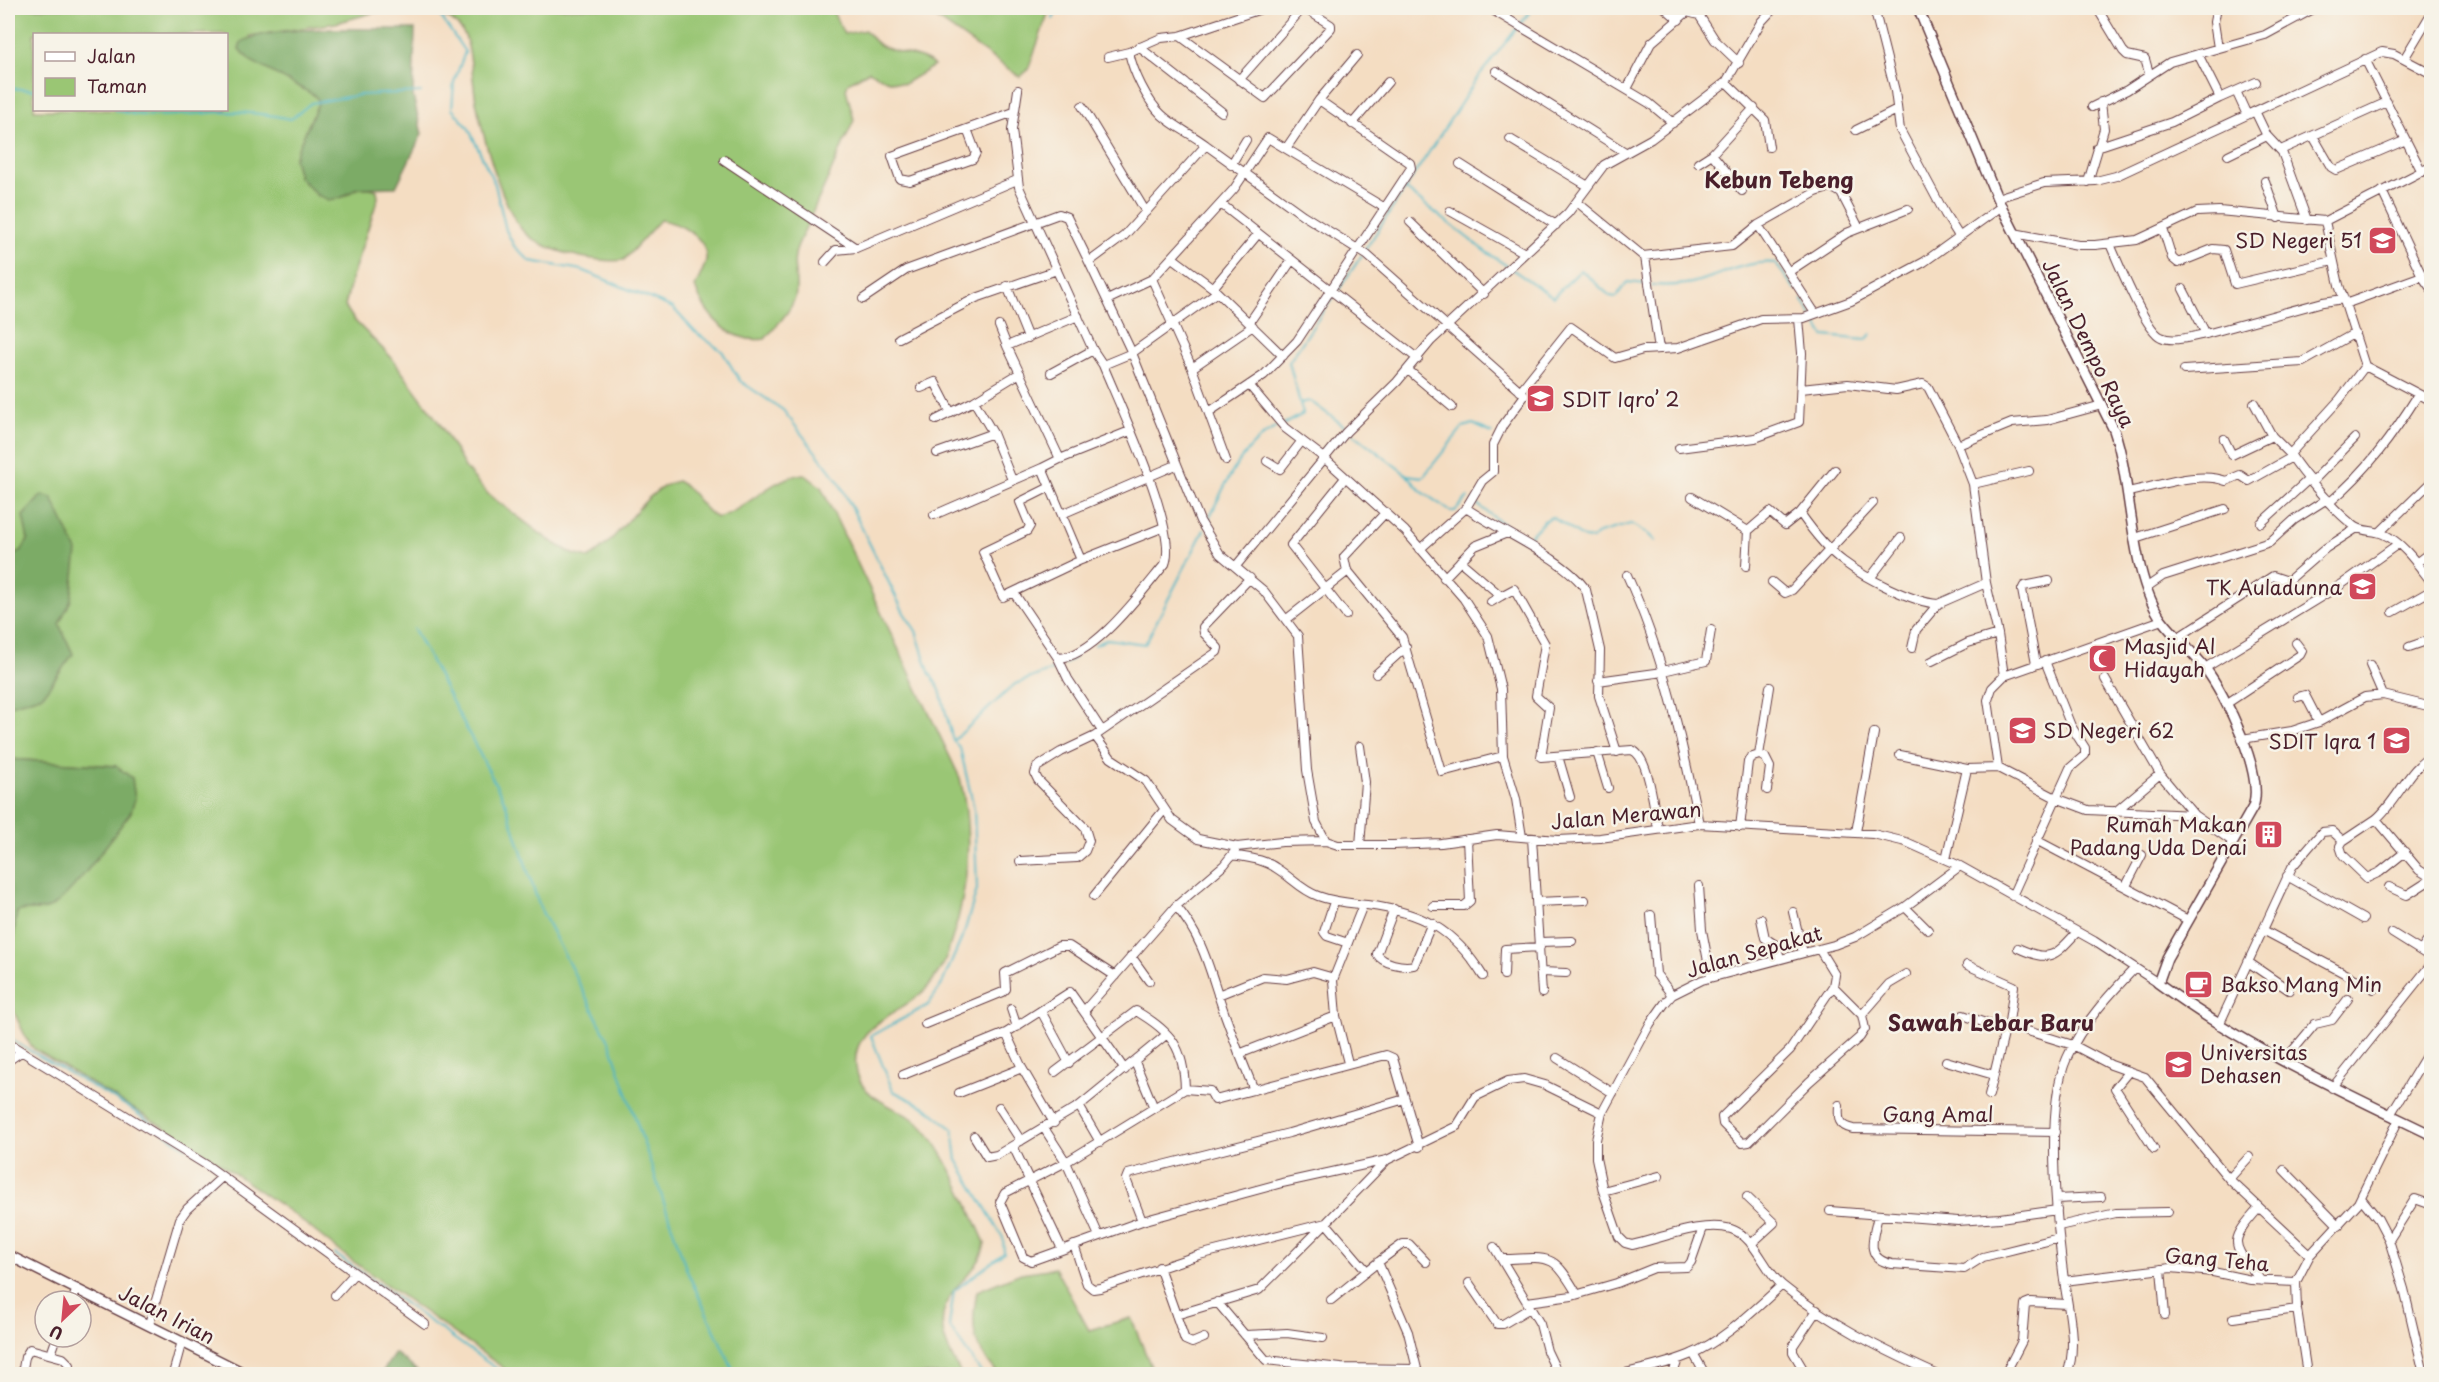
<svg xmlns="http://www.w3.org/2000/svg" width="2439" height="1382" font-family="'Playpen Sans',sans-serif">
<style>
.green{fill:#9ac674;stroke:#727250;stroke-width:1.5;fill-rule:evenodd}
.forest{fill:#7bab66;stroke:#626548;stroke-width:1.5}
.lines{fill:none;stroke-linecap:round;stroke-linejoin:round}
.stream{stroke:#48b5c5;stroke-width:2}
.minor-casing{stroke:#643c42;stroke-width:10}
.major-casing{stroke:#643c42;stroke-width:12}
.minor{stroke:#fff;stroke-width:8}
.major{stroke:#fff;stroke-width:9}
.labels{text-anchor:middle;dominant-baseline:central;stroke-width:5;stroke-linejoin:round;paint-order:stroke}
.poi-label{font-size:20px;fill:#4a1f2b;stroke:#f7f3e8;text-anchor:start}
.street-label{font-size:20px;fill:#4a1f2b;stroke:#f7f3e8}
.quarter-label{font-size:22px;font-weight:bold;fill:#4a1f2b;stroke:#f7f3e8}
</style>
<rect width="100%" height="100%" fill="#f7f3e8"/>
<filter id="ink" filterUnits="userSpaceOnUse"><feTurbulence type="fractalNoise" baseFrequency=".0167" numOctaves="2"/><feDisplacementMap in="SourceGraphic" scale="12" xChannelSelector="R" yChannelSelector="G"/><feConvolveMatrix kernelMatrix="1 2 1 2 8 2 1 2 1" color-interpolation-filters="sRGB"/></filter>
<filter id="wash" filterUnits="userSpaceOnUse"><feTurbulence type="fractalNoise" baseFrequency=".008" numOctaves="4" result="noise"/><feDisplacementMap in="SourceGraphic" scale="24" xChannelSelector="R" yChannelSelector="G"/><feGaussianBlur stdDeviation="1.35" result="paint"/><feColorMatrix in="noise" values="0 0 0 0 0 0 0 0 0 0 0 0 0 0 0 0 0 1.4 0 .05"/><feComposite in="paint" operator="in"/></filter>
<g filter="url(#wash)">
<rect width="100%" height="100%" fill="#f4ddc2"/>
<path class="green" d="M8 8H390L336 23 250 36 291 82 315 95 319 101 294 158 343 197C355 189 363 185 377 190L378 198 352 277 345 306 354 320 391 357 440 424 466 469 489 495 549 540 573 554 588 558C621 540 642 490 677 481 694 489 700 509 717 518 749 509 769 478 804 474L821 487 960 778C973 830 969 888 952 939 949 947 947 957 943 965 938 973 931 984 924 991 899 1015 846 1026 857 1073 864 1100 897 1107 916 1121 941 1140 972 1213 985 1243 982 1260 973 1270 961 1282 931 1314 942 1340 961 1374H512L347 1257 293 1214 190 1143 34 1049 27 1040 10 1003 8 989 13 926 17 912 26 908H37L65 894 131 812 116 766 8 759ZM34 34H226V110H34Z
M428 8H835L834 14 844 34 865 30C871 36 873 42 882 46 896 54 926 55 934 66L904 84 886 80 869 71 848 83 846 89 854 120 797 247C791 265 797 273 796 290 796 308 775 326 765 339 731 344 706 317 695 287 699 278 704 269 706 260 709 237 677 222 660 220L624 260C596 264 535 250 519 226 499 196 483 136 476 101 473 86 471 45 464 34 456 20 441 14 428 8Z
M922 8H1050L1028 70 1020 77Z
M1055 1268 1089 1330 1131 1318 1154 1374H999C972 1346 970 1329 977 1291L1021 1273Z"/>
<path class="forest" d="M415 29 413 96 422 134 396 187 357 188 343 197 329 200 317 195 299 177 294 158 319 101 314 95 251 61 239 49 241 42C272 24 375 30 415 29Z
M42 495 52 498 77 551 71 600 59 624 73 654 43 695 8 706V559L22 550 28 540 23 516Z
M8 759 116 766 132 778 135 799 131 812C115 833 70 899 49 908 39 912 27 908 17 912L8 983Z
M395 1353 421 1374H381Z"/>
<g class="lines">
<path class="stream" d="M435 8 465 52 454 82 452 109 468 127 495 184 506 230 514 246 530 261 582 270 673 308 695 332 722 351 740 381 783 410 839 482 904 613 916 631 929 672 940 690 953 741 960 748 974 808 977 889 964 933 941 986 928 1005 871 1036 893 1091 925 1107 953 1129 957 1160 1003 1238 1004 1253 954 1291 949 1326 982 1374
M1053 19 1058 8
M8 88 34 90
M115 110C153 121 188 113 226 112 248 112 269 114 291 119L311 103 360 95 421 92
M1405 189 1482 249 1553 297 1581 270 1610 296 1616 297 1627 282 1647 284
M1365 250 1478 77 1533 8
M1652 285C1668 286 1683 286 1699 281 1723 274 1748 260 1775 263L1795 289
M1337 292 1362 255
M1802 299 1824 336 1866 340 1871 334
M1300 403 1310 401 1346 427
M1284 424 1303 414 1289 362 1333 297
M1350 431 1407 475 1421 491 1450 511H1455L1468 497
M1407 475 1423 477 1463 427 1473 424 1492 433
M1473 501 1513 532
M1206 525C1224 487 1240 445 1279 426
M1527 539 1544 521 1552 517 1584 538 1592 539 1599 533 1631 524 1648 534 1655 541
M414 629 505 802 540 908 610 1043 687 1271 735 1374
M1095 645 1107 639 1145 644 1204 530
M1065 664 1075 657
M953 741 1015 684 1060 667
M8 1038 128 1107 186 1148
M335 1254 504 1374"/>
</g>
</g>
<g filter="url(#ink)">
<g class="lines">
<defs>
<path id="minor" d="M1489 8 1649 103 1673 123
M1665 8 1679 20
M1874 8 1895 91 1900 130 1945 214 1959 236
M2097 8 2123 51 2127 55 2145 59 2149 73
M2216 12 2214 22 2218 48
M1180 36 1265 98 1331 28V25L1304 8
M1139 47 1222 112
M1129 52C1133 72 1147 101 1162 115 1175 127 1192 134 1206 145
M2198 54 2220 98 2256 82
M1108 57 1129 52 1161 38 1180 36 1264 8
M2365 59 2422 172
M2404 59 2432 12
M1496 71 1625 152
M1239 80 1303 8
M1726 82 1765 120 1769 147
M1627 89 1651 43 1687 12 1699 15 1715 40 1739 63
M2236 91 2247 115
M1082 106 1146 212
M2092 107 2127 90 2170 62 2265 35 2315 8
M2255 111 2267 136 2282 152
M1352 124 1388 82
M967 129 976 153 973 159 910 181 900 179 892 156 1014 112
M1856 130 1897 110
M2313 136 2331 167 2336 170 2406 140
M1510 139 1588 186
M1287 147 1319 100 1357 55
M2097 147 2172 122 2220 98
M1712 154 1742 191
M2228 155 2267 136
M724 160 856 248
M1698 163 1712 154 1754 108
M1460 164 1556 225
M1231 165 1246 140
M2265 181 2278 218
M2088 182 2104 129 2101 102
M2382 191 2422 276 2432 290
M1997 198 2044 183 2096 181 2116 176 2382 52 2394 54 2432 74
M1577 202 1643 256 1732 246 1758 225 1815 313
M1221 204 1418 359
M1450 211 1525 253
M2307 220 2282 152 2283 149 2387 102
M2325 221 2339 285 2365 366 2340 399 2290 454C2303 474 2336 514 2356 527 2364 532 2374 530 2383 534 2404 543 2418 565 2432 583
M1410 222 1484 294
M1758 225 1816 192 1831 187 1841 193 1859 228
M2163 229 2172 258 2178 263 2213 249 2224 250 2235 284 2333 261
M2014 233 2078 245H2095L2137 240 2197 212 2219 211 2325 221 2432 166
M2110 244C2118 262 2145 330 2161 337 2173 343 2193 336 2206 334
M1645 257 1659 349
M1173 258 1213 288 1283 356
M825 262 836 250 856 248 1017 180
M1089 262 1132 353 1200 521 1220 554 1264 591 1298 636 1307 770 1316 822 1326 841 1338 845H1393L1441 843 1497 835 1558 840 1600 838 1699 824 1873 834 1906 842 1960 866 2094 941 2158 983
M1790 271 1847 233 1908 209
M1152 279 1192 368 1226 460
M1007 286 1028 338
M1213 288 1258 234
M2183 289 2206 334 2323 302 2344 299
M863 299 906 270 1059 214 1067 217 1089 262 1124 236 1206 145 1303 215 1367 255 1525 395 1503 425 1493 445V472L1482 481 1466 508C1499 531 1565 558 1586 590L1600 650 1599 696 1617 752
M1107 300 1152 279 1234 189 1268 138 1385 208
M2345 304 2422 276
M1249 323 1292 260
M999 326 1007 346 1078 316
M899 338 976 298 1057 270
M1007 346 1060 459 1042 468
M1103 365 1132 353 1217 292
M2365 366 2432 401
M1192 368 1253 326
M1408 370 1452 407
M2184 370 2303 362 2355 333
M1051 373 1093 350
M1249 385 1285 428 1323 457 1405 531 1464 599 1488 636 1501 689 1503 756 1516 799 1522 837
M921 388 935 382 951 413
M1801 389 1848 384 1896 390 1923 384 1928 387 1958 445 1973 484 1986 583 1998 634 2004 676 2162 620
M1520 391 1571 327 1615 358 1643 350 1678 348 1761 319 1804 318 1851 301 1924 262 2002 206
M974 401 1020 373
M2254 403 2272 436 2290 454
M1209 412 1264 375 1297 341 1411 168 1410 163 1319 100
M936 420 974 401 993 433 1012 480
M2224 439 2232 455 2272 436
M1958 445 2012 423 2047 420 2102 405
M1679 448 1755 438 1799 422 1802 353 1799 319
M937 453 993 433
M1060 459 1130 431
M1267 461 1280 469 1301 442
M1835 470 1800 513C1812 530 1827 550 1844 562 1865 578 1912 602 1938 604L1986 583
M1345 478 1291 545 1346 615
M2312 482 2355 438
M1973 484 2029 471
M1050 487 1020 502 1030 526 1027 531 983 552 1003 597 1081 560 1164 527
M2127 492C2156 487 2198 470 2226 481L2240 475 2249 481 2292 457
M1692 497 1748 531
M2330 502C2367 471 2393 435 2418 395
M1062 514 1176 465
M934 515 1042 468 1081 560
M2261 523 2309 479
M2380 532 2428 485
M2135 538 2225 509
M1420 549 1466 508
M1460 561 1501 596 1514 589 1545 644 1536 696 1549 708 1541 757 1632 750C1649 756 1654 810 1658 828
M2416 563 2432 551
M1236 566 1346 432 1397 382 1431 341 1568 213 1604 165 1651 139 1726 82 1761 22 1774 8
M1746 566 1748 531 1770 512 1785 525 1800 513
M1347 571 1344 557 1386 512
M1627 575C1664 656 1681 737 1699 824
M1871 577 1901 538
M1444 578 1475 546 1507 533
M1772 582 1785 593 1792 590 1873 503
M2147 587 2163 576 2270 542 2294 520 2327 499
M1014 593 1058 658C1094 658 1143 590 1165 564 1179 530 1118 402 1103 365L1093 350 1019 187 1012 130 1018 90
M1491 602 1501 596
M2393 612 2432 590
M1287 619 1348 571 1402 637 1442 772 1503 756
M2177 638 2273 576 2288 581 2326 548 2357 528
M2409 647 2432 639
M1912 648 1916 630 1938 604
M1058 658 1068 679 1102 731
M1932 661 1968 643 1998 634
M2036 664 2022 590 2024 586 2049 581
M2370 665 2383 695
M2205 668 2342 584 2398 544
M1663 671 1706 661 1711 630
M1376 674 1406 647
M2105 679 2160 774 2194 815
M1598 681 1663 672
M2298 697 2305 695 2319 722
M2226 704 2300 655 2302 651 2296 643
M1095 736 1111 758 1146 781 1172 820 1198 839 1237 847 1282 842 1326 841
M2242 739 2292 731 2319 722 2365 697 2383 695 2432 707
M1597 752 1608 788
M1759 755 1765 757 1770 767 1767 790
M1900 755 1967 769 1998 768 2056 798 2088 810 2194 815 2233 842
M1558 756 1570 797
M1998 768 1988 700 1992 688 2004 676
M2115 812 2160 774
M2376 819C2396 803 2410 766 2432 756
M1740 827 1748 762 1750 758 1759 755 1770 687
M1856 832 1874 733
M1532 838 1542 993
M2036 840 2188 920
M2343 841 2340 846 2343 855 2367 878 2380 872 2405 852
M1360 845 1365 782 1360 746
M1233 855C1248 858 1264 859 1276 868 1291 877 1301 890 1318 896 1334 902 1350 903 1367 905 1421 912 1454 929 1483 976
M1946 859 1967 769
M1020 861 1077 858 1085 851 1089 841 1085 828 1038 780 1035 774 1037 767 1061 752 1095 736 1217 652 1218 648 1204 633 1203 627 1250 578
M2287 876 2363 919
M1699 886 1702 930 1711 977
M2126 886 2142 855
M2389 887 2407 895 2432 879
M1094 896 1164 810
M2012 896 2070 768 2085 755V748L2071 726 2045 661
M1334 902 1324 932 1327 936 1348 943
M1537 902 1585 900
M1176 906C1205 941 1209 970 1224 1012 1233 1038 1243 1064 1254 1090
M1433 906H1464L1470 901 1467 839
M1905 907 1928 930
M1394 909 1377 954C1382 963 1403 968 1414 965L1432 923
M1793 912 1803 953
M1651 915 1656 974 1672 995
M1761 919 1765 938 1776 945 1780 958
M2263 930 2374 989
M2392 933 2432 958
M1540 942 1572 941
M2018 948C2050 963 2055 956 2077 932
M1819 949 1835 975 1833 986 1790 1050 1722 1117 1723 1124 1742 1143 1749 1142 1809 1082 1860 1037 1865 1029 1862 1015 1889 984 1906 974
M2421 951 2432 934
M1131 956 1149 981
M2248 962 2289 990
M1967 965 2014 986 2008 1029
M1541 972 1566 973
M1504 975 1505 949 1540 947
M1833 986 1862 1015
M1218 995 1263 977 1287 979 1313 972 1334 978
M1011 1009 1017 1027
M1041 1011 1069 1063
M1084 1011 1176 906 1224 865 1235 851
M1963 1015 2005 1030 2018 1028 2073 1045 2111 1065 2145 1077 2229 1179 2310 1255
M1336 1016 1333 980 1363 905
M925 1024 1003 992 1006 989 1005 973 1059 946H1069L1115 976
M2219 1025 2292 867 2322 832 2332 831 2343 841 2376 819 2419 870 2432 878
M8 1043 208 1166 425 1324
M1239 1054 1336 1016 1348 1063
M1557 1058 1613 1093
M8 1061 21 1052
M1946 1061 1994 1075 2005 1030
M2284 1061 2315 1024 2332 1020 2348 999
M1135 1062 1154 1108
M1022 1068 1054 1123
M2129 1071 2115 1088 2154 1149
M1055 1072 1136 1011C1172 1032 1184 1048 1185 1089
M903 1075 1006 1033 1070 992 1125 1070
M2332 1088 2432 963
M959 1093 1022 1068 1006 1033
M1989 1095 1994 1075
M1839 1105C1838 1119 1838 1126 1853 1129L2055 1132
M1079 1106 1100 1142
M999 1107 1021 1141
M2390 1115 2432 1046
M1044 1128 1066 1162 1099 1236
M974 1136 987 1157 997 1155 1079 1106 1166 1035
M1013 1146 1062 1249
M1419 1147 1393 1058 1386 1055 1215 1100 1210 1091 1185 1089 1066 1162 1005 1193 1000 1202 1023 1257 1031 1261 1142 1221 1282 1183 1387 1160 1457 1126 1475 1097 1508 1081 1524 1079 1545 1085 1602 1113
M2284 1170 2339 1226
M2229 1179 2249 1157
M1603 1191 1659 1176
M1747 1197 1774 1223 1751 1244
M2361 1198 2378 1219 2389 1240 2404 1289 2424 1374
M2056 1199 2101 1197
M2259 1208C2226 1245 2233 1243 2261 1281
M1830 1211 1958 1221 2000 1218 2057 1210
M1878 1216C1873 1237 1864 1259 1892 1264L1964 1269 1983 1257 2059 1238
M1142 1221 1126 1179 1128 1174 1289 1133 1405 1099
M2059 1226 2116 1213 2168 1212
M2389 1240 2415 1199 2432 1205
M1074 1245 1087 1284 1093 1289 1100 1288 1199 1255 1326 1223 1387 1160
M1494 1247 1540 1324 1547 1351 1558 1374
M1503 1259C1550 1258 1552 1251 1577 1294
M1378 1262 1408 1332 1417 1369
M1159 1267 1185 1340 1192 1343 1204 1338
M2161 1269 2165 1315
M2064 1281 2171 1268 2213 1272 2251 1280 2296 1282
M1469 1283 1497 1324H1503L1530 1308
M335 1295 355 1273
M1331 1300C1355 1281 1378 1261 1403 1244H1409L1426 1262
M72 1301 77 1289
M1217 1302 1266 1360 1341 1368 1417 1369 1419 1374
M1527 1302 1572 1296 1617 1283 1654 1268 1687 1267 1691 1262 1703 1228
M1176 1315 1259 1290 1326 1223 1366 1270
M2233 1318 2297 1309
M149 1324 180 1219 187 1209 222 1177
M1245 1335 1287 1333 1323 1338
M1693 1353 1705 1374
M51 1354 57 1337
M22 1374 25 1357 30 1349 63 1358 70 1365 69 1374
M173 1374 182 1341
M1621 1374C1644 1369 1667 1364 1689 1355 1725 1340 1753 1311 1782 1285
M1673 1374 1678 1359
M1806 1374 1793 1352V1346L1817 1310
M1936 1374C1883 1350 1828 1323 1782 1285 1763 1269 1756 1237 1731 1229 1704 1220 1659 1239 1632 1245L1625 1243 1619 1237 1603 1191 1596 1158V1140L1602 1113 1650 1024 1665 1003 1672 995 1702 980 1834 945 1855 937 1905 907 1960 866
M2005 1374 2022 1341 2025 1304 2030 1302 2067 1304
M2067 1374C2078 1347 2068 1309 2064 1280 2057 1225 2044 1108 2067 1058 2082 1024 2109 995 2135 968
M2307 1374 2297 1309 2296 1282 2310 1255 2358 1203 2399 1119"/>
<path id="major" d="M1918 8 1997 198 2114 430C2133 485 2129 574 2162 620 2175 637 2192 651 2205 668 2225 694 2265 774 2253 807L2167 958 2158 983C2242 1045 2337 1089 2432 1135
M8 1255 246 1374"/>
</defs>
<use href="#minor" class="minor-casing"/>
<use href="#major" class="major-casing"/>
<use href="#minor" class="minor"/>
<use href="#major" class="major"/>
</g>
</g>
<defs>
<symbol id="school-square" viewBox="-11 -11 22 22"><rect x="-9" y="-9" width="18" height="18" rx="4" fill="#d1495b" stroke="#f7f3e8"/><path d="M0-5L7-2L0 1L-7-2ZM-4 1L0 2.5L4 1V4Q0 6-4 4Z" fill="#fff"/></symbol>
<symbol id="mosque-square" viewBox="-11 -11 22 22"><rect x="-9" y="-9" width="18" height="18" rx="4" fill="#d1495b" stroke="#f7f3e8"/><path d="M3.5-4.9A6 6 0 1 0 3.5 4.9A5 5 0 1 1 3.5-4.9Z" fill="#fff"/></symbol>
<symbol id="building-square" viewBox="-11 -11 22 22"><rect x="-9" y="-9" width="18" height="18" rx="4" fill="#d1495b" stroke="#f7f3e8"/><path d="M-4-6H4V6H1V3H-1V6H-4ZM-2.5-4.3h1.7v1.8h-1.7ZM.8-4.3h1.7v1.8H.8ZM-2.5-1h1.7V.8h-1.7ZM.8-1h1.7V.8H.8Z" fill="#fff"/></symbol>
<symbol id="cafe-square" viewBox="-11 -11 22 22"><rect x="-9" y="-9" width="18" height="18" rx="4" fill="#d1495b" stroke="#f7f3e8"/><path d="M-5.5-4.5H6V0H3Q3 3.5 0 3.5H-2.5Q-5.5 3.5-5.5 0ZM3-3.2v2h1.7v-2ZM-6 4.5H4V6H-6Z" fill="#fff"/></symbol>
<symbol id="university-square" viewBox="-11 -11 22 22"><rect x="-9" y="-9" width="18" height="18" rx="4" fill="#d1495b" stroke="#f7f3e8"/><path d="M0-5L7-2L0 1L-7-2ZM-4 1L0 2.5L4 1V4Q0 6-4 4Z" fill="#fff"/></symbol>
</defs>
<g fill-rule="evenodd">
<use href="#school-square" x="2366" y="224" width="33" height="33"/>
<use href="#school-square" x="1524" y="382" width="33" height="33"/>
<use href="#school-square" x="2346" y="570" width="33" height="33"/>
<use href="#mosque-square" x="2086" y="642" width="33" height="33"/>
<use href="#school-square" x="2006" y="714" width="33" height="33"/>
<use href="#school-square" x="2380" y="724" width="33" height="33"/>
<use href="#building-square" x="2252" y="818" width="33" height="33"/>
<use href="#cafe-square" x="2182" y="968" width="33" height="33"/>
<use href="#university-square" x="2162" y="1048" width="33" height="33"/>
</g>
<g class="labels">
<g class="poi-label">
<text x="2362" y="240" text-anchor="end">SD Negeri 51</text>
<text x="1562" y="399">SDIT Iqro’ 2</text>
<text x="2342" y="587" text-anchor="end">TK Auladunna</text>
<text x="2124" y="646">Masjid Al<tspan x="2124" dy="23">Hidayah</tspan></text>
<text x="2043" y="730">SD Negeri 62</text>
<text x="2376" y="741" text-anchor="end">SDIT Iqra 1</text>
<text x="2247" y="824" text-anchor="end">Rumah Makan<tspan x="2247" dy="23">Padang Uda Denai</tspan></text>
<text x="2220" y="984">Bakso Mang Min</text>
<text x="2200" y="1052">Universitas<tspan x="2200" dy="23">Dehasen</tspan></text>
</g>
<g class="street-label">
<text transform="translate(2089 343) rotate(64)">Jalan Dempo Raya</text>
<text transform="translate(1626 815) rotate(-5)">Jalan Merawan</text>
<text transform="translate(1754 951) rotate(-16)">Jalan Sepakat</text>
<text x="1938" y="1114">Gang Amal</text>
<text transform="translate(2217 1259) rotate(5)">Gang Teha</text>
<text transform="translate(167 1314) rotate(27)">Jalan Irian</text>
</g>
<g class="quarter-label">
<text x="1779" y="178">Kebun Tebeng</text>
<text x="1991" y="1021">Sawah Lebar Baru</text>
</g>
</g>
<rect width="2439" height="1382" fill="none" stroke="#f7f3e8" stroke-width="30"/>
<rect x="33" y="33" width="195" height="78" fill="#f7f3e8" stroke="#b29e9c" stroke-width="1.5"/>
<rect x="45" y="52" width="30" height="9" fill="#ffffff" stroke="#b29e9c" stroke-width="1.5"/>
<text x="87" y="63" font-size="18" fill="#4a1f2b">Jalan</text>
<rect x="45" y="78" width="30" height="18" fill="#9ac674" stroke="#b29e9c" stroke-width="1.5"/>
<text x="87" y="93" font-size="18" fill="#4a1f2b">Taman</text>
<g transform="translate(63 1319) rotate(206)"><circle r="28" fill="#f7f3e8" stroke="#b29e9c" stroke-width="1.5"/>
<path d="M0-4.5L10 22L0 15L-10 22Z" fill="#d1495b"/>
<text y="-9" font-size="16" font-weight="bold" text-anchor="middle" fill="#4a1f2b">U</text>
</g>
</svg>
